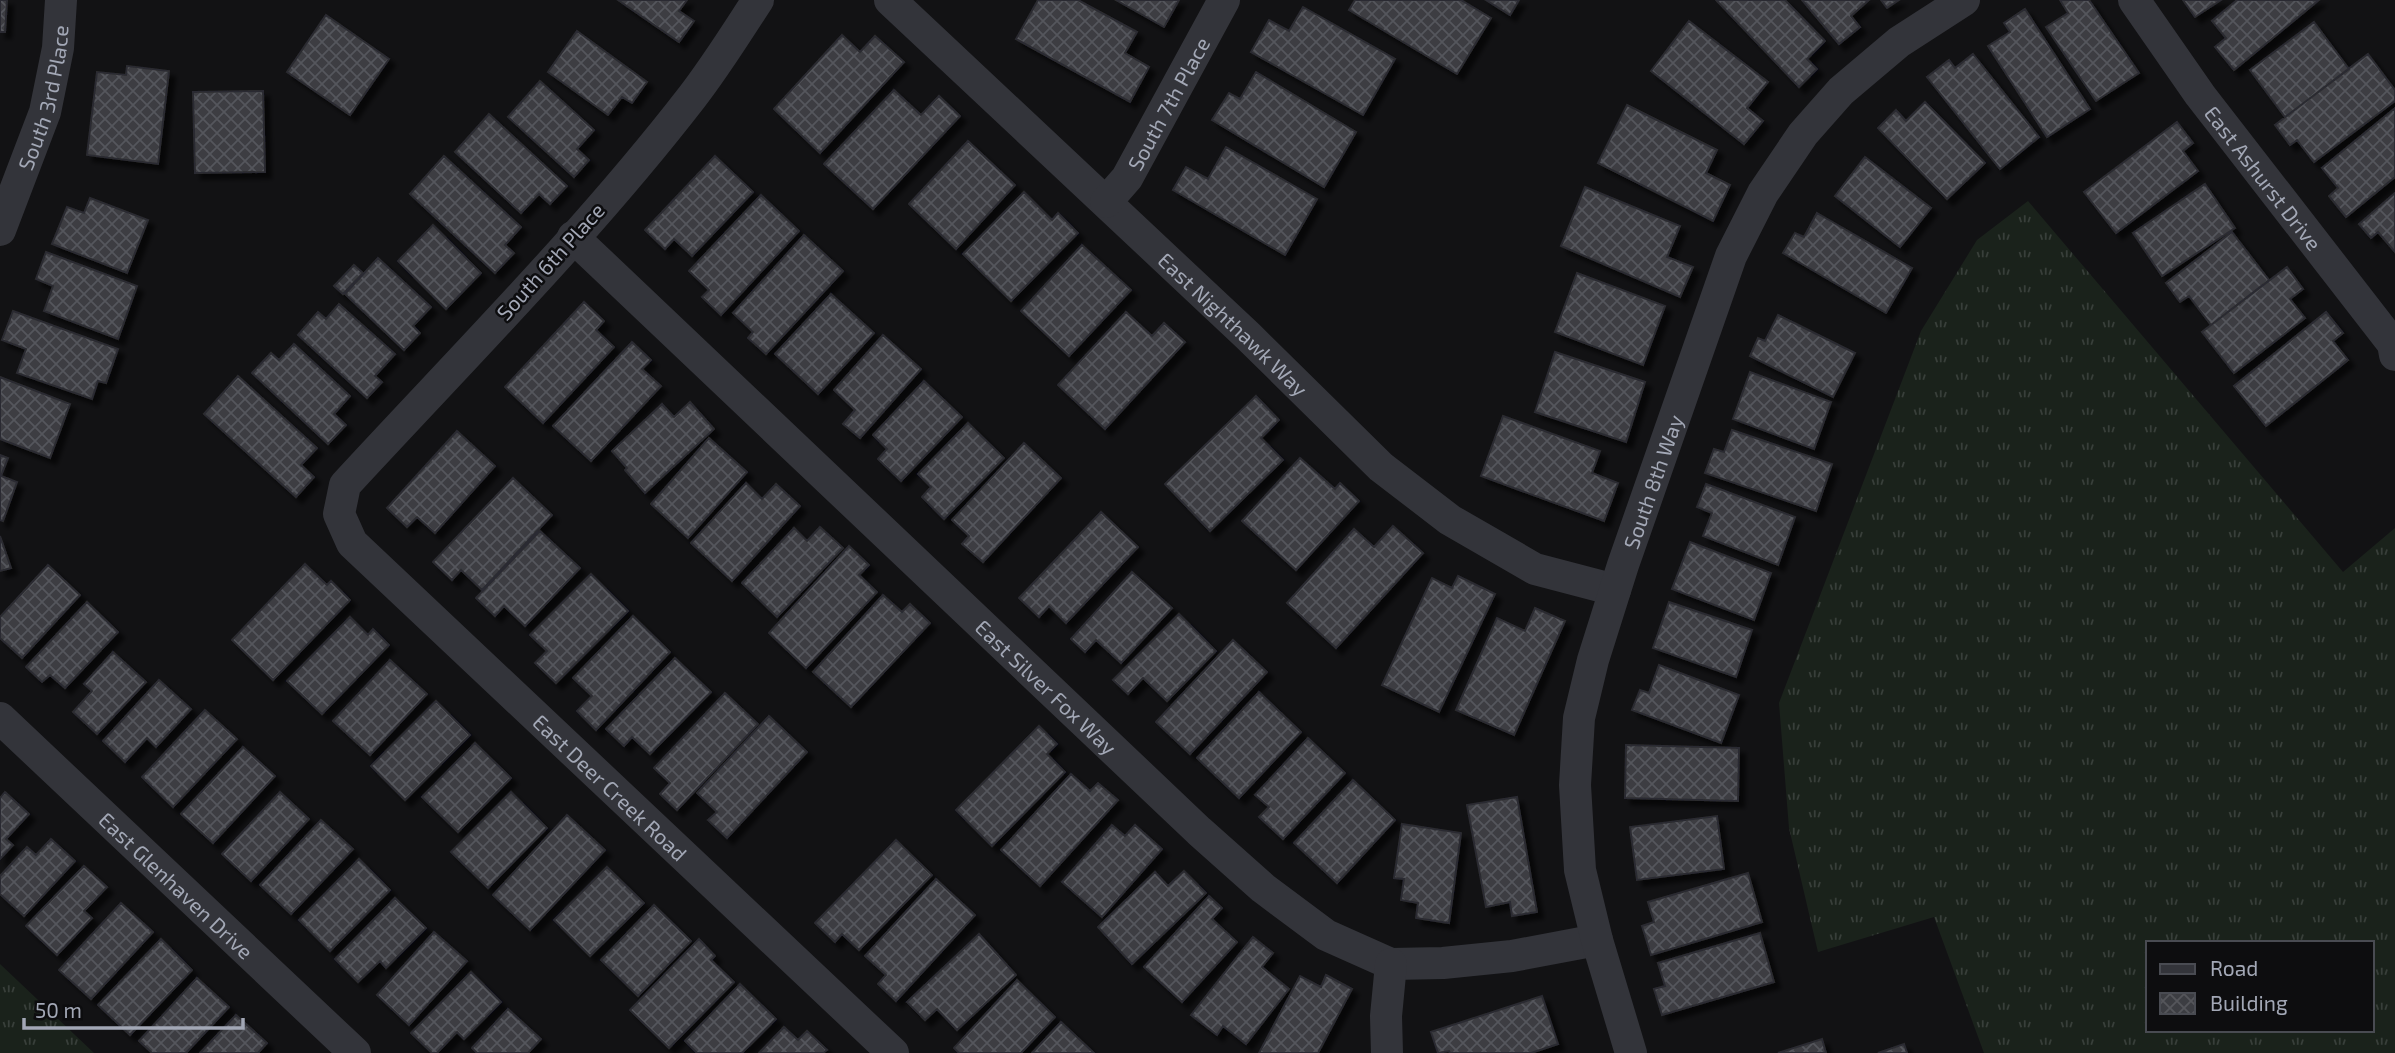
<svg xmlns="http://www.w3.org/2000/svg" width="2395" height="1053" font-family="'Exo 2',sans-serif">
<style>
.grass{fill:url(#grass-tufts);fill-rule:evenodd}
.building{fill:url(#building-cross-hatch);stroke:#2c2c30;stroke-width:2;filter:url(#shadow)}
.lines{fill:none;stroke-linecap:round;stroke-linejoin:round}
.minor{stroke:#33343a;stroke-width:32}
.labels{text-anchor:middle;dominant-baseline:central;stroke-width:5;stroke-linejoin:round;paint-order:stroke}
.street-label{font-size:21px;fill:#a3a8b6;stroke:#0d0d0f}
</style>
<defs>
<pattern id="grass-tufts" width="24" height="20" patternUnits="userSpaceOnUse" patternTransform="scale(1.75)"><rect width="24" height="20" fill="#1a221b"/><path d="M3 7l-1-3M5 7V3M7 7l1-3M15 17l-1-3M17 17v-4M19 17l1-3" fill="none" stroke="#383f3a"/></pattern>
<pattern id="building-cross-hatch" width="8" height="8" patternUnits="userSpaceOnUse" patternTransform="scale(1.75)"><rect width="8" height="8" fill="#3c3d42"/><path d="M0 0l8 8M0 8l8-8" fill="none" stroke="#55565b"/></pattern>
<filter id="shadow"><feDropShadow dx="6" dy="6" stdDeviation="2" flood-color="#0009"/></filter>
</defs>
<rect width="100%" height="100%" fill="#121214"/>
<path class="grass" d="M2028 201 2343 572 2395 528V1053H1984L1934 917 1818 952 1789 828 1779 703 1921 331 1977 240ZM2148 943H2372V1030H2148Z
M0 964 94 1053H0Z"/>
<path class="building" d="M0 0H7L5 32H0Z
M618 0H687L679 11 694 21 679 42Z
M1038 0H1078L1137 32 1125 53 1149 67 1130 102 1016 39Z
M1116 0H1179L1164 27Z
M1355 0H1461L1491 18 1457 74 1349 10Z
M1486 0H1519L1510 15Z
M1716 0H1785L1825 41 1807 59 1817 69 1799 87Z
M1802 0H1869L1851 16 1860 27 1839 44Z
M1881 0H1899L1887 8Z
M2060 0H2089L2139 73 2096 101 2046 27 2068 13Z
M2183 0H2221L2195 17Z
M2237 0H2319L2234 70 2215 47 2226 38 2212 21Z
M1303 7 1395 59 1363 115 1251 52 1269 20 1289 31Z
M2025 9 2090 109 2047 137 1988 46 2010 32 2004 23Z
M326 15 389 59 350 115 287 72Z
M1689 21 1768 82 1747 108 1763 121 1744 144 1651 71Z
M2314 22 2349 69 2285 117 2250 70Z
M577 31 647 82 632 103 622 97 608 115 548 72Z
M842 35 860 52 875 36 904 62 820 153 774 109Z
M1973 54 2039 137 2000 169 1927 77 1949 60 1955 68Z
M2368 54 2395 90V101L2314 162 2297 140 2290 145 2275 125Z
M127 66 169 71 158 164 87 155 97 72 126 75Z
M1256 72 1356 132 1324 187 1212 120 1229 93 1240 99Z
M540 81 594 130 577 149 589 160 574 177 508 117Z
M894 90 921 115 939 96 960 116 873 209 824 164Z
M263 91 265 172 195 173 193 92Z
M1925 102 1985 163 1947 199 1878 128 1896 110 1906 121Z
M1627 105 1717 150 1706 173 1730 185 1713 221 1598 163Z
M2395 108V177L2346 217 2329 196 2338 188 2322 168Z
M489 114 567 186 550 204 539 194 521 213 455 152Z
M2177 122 2193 143 2183 151 2198 171 2116 233 2084 192Z
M968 141 1015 185 956 249 909 204Z
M1226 147 1317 199 1285 255 1173 190 1186 167 1208 179Z
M444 156 521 227 505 245 514 253 495 273 410 194Z
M715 156 753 192 692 256 674 239 665 249 645 230Z
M1865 157 1931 208 1900 247 1835 196Z
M2205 184 2235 228 2162 276 2133 233Z
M1585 187 1680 226 1667 257 1693 267 1680 297 1561 246Z
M1024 192 1052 220 1058 213 1078 233 1011 301 963 254Z
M2395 193V252L2378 232 2371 238 2359 224Z
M761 195 799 231 721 315 702 297 709 290 689 271Z
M90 198 148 220 127 273 52 244 67 207 84 213Z
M1817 213 1912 268 1886 313 1783 253 1795 233 1804 237Z
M433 225 481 273 446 309 398 261Z
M2232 232 2269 280 2211 325 2189 296 2180 302 2166 283Z
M804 235 843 271 766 354 748 338 753 332 733 313Z
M1082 245 1131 290 1069 356 1021 311Z
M46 252 137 286 118 339 44 311 53 286 36 279Z
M378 258 431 307 413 326 420 333 404 350 345 294Z
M354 265 363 273 343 294 334 286Z
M2287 267 2303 289 2290 299 2305 318 2234 373 2202 332Z
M1577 273 1665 306 1643 365 1555 332Z
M831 294 874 333 818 394 775 354Z
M584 302 604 321 596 330 614 347 543 423 505 387Z
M339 304 395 354 375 376 382 382 367 398 298 335 318 312 326 319Z
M13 311 118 349 106 383 98 381 92 399 17 373 26 349 2 340Z
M1126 312 1152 336 1164 323 1185 342 1105 429 1058 385Z
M2326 312 2343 333 2333 341 2348 360 2266 426 2234 386Z
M1778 315 1855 353 1833 397 1750 356 1758 338 1765 341Z
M883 335 921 369 860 438 843 424 855 410 834 390Z
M632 342 651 360 642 369 661 386 591 461 553 426Z
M294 344 350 396 334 414 346 425 328 444 252 373 271 353 279 360Z
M1555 352 1645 382 1626 442 1535 412Z
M1750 372 1831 402 1814 449 1733 419Z
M238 376 317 448 301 465 314 477 296 497 204 414Z
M0 377 70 404 50 458 0 439Z
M924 381 962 417 901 481 878 459 887 449 873 435Z
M1256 396 1279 420 1261 438 1283 460 1210 531 1165 484Z
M690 402 714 429 645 493 625 470 627 468 612 451 662 404 674 417Z
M1503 416 1600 451 1592 473 1618 483 1604 521 1481 476Z
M968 423 1004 458 944 519 922 497 931 487 918 474Z
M1732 430 1832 464 1816 511 1705 473 1714 449 1724 452Z
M457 431 495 466 435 533 417 517 407 527 387 508Z
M709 438 747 472 688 538 651 504Z
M1024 443 1061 478 983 562 962 544 969 536 952 520Z
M0 455 8 458 1 476 17 482 3 521 0 520Z
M1300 458 1335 489 1340 483 1359 501 1296 570 1242 521Z
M513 478 552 515 482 590 461 570 452 580 433 562Z
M746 483 762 499 776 484 800 506 732 581 691 543Z
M1706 484 1795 517 1778 565 1703 536 1712 513 1697 507Z
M1101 512 1138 547 1066 623 1049 606 1039 617 1019 598Z
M1393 526 1423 553 1336 648 1287 603 1354 529 1374 547Z
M820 527 843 548 777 617 742 583 794 528 807 541Z
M540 531 580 568 525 626 504 606 495 616 476 598Z
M0 536 11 568 0 571Z
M1690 542 1771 573 1754 620 1672 589Z
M849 546 869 565 859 575 877 592 806 668 769 633Z
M305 564 327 585 331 581 350 600 273 680 232 640Z
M48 565 80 595 22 658 0 638V617Z
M1132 572 1172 608 1121 663 1096 640 1085 652 1071 639Z
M591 574 628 611 556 683 535 663 547 651 530 635Z
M1458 576 1495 594 1439 712 1382 685 1432 578 1452 588Z
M883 595 902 612 910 604 930 623 851 707 813 672Z
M87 602 118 632 65 688 50 675 42 682 26 667Z
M1669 602 1752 630 1736 677 1653 648Z
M1535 608 1565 621 1514 735 1456 710 1497 618 1525 631Z
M1179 614 1216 651 1167 701 1143 678 1128 694 1113 680Z
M633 616 670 652 596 730 577 711 592 696 573 678Z
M350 617 368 635 373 629 389 645 322 714 287 681Z
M1233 640 1267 672 1190 754 1156 722Z
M113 652 146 682 97 734 73 712 92 691 84 684Z
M675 658 711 692 650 754 632 737 624 746 606 729Z
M390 660 427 694 370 755 333 721Z
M1659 665 1739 695 1721 743 1632 710 1640 690 1649 693Z
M159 680 191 709 156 747 147 738 125 762 103 741Z
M1259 692 1301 732 1239 798 1197 758Z
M725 693 758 724 677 810 660 794 670 783 654 768Z
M436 701 470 735 405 800 371 766Z
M205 710 237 739 173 807 142 777Z
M769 716 807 752 727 838 708 820 717 812 697 793Z
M1039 726 1057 744 1047 754 1065 772 992 846 956 810Z
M1308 738 1345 773 1283 839 1259 817 1269 807 1255 795Z
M475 743 511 778 458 832 422 797Z
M1626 745 1739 748 1738 801 1625 798Z
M243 747 275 776 213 843 181 814Z
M1071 774 1090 791 1098 783 1118 800 1040 886 1001 850Z
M1353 780 1395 820 1337 883 1294 843Z
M5 792 29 814 6 839 13 845 0 859V798Z
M280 792 309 819 251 881 222 854Z
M511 792 547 828 488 888 451 852Z
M1517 797 1537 912 1512 916 1510 902 1486 907 1467 805Z
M567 815 605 850 530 930 493 895Z
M1717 816 1724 869 1637 880 1630 827Z
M321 820 353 849 291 914 260 885Z
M1402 824 1461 833 1449 923 1416 918 1418 903 1401 900 1404 879 1394 878Z
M1112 825 1125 836 1135 825 1162 849 1102 917 1062 882Z
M51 839 75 861 24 916 0 894V876L27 847 36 855Z
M896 840 932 875 859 950 842 934 835 942 815 923Z
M359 859 390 890 330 951 299 920Z
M84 866 107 887 84 911 92 918 57 955 26 926Z
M607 867 644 903 590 956 554 920Z
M1184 871 1206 893 1132 964 1098 927 1155 872 1168 886Z
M1748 873 1762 922 1651 955 1642 926 1654 922 1648 902Z
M936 879 975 915 896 1001 878 984 886 975 865 956Z
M1209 896 1222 908 1212 919 1237 942 1182 1002 1144 967Z
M395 898 426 928 386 968 380 961 358 982 335 959Z
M121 903 153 932 91 999 59 970Z
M654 905 691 941 638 996 601 960Z
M434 932 467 961 409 1025 377 995Z
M1760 933 1774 982 1662 1015 1654 989 1665 986 1658 963Z
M979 934 1016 975 957 1030 937 1009 925 1020 907 1002Z
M1253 937 1273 953 1262 967 1289 989 1246 1044 1223 1026 1217 1035 1191 1015Z
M161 939 192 970 130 1035 98 1005Z
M699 939 715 956 711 960 734 982 669 1048 630 1010Z
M471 972 501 1002 464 1039 457 1032 437 1053H432L411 1033Z
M1326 975 1352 989 1318 1053H1259L1300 976 1321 987Z
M197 978 229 1007 186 1053H152L139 1041Z
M1017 980 1055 1017 1021 1053H959L954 1048Z
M740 984 776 1019 742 1053H697L685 1041Z
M1542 996 1558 1044 1531 1053H1450L1449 1051 1438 1053 1431 1032Z
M508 1009 541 1039 528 1053H477L472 1048Z
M236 1015 267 1043 258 1053H200Z
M1061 1022 1094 1053H1032Z
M784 1027 798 1040 807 1031 827 1050 823 1053H759Z
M1822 1039 1826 1053H1778Z
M1904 1044 1907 1053H1878Z"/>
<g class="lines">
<g class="minor">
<path id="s1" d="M758 0C737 32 716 66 692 97 586 234 462 358 345 485L339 514 352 543 893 1053"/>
<path id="s2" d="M890 0 1248 336 1381 467 1450 520 1535 569 1615 590"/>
<path id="s3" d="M2134 0 2200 95 2393 344 2395 355"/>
<path id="s4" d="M1106 202 1127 178 1224 0"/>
<path id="s5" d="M0 230 45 112 58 48 61 0"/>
<path id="s6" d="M573 237 1199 831 1263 888 1326 935 1391 964 1443 963 1512 956 1597 940"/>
<path id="s7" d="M0 718 355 1053"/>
<path d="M1387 1053 1386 1016 1391 964"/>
<path id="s8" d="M1631 1053 1597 940 1580 870 1575 785 1579 718 1593 660 1623 565 1731 256 1763 193 1803 134 1841 91 1899 42 1964 0"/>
</g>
</g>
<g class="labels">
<g class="street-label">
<text stroke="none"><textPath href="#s5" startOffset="140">South 3rd Place</textPath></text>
<text stroke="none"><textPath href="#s4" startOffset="117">South 7th Place</textPath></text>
<text stroke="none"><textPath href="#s3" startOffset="220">East Ashurst Drive</textPath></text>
<text transform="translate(550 261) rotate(-48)">South 6th Place</text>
<text stroke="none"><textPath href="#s2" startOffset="472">East Nighthawk Way</textPath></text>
<text stroke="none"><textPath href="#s8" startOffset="590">South 8th Way</textPath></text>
<text stroke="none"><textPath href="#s6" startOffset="653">East Silver Fox Way</textPath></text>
<text stroke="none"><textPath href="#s1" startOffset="1055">East Deer Creek Road</textPath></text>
<text stroke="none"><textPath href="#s7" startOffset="243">East Glenhaven Drive</textPath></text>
</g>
</g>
<rect x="2146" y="941" width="228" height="91" fill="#0d0d0f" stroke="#494b52" stroke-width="2"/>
<rect x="2160" y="964" width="35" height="10" fill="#33343a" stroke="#494b52" stroke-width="2"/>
<text x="2210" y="976" font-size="21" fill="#a3a8b6">Road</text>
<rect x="2160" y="993" width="35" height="21" fill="url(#building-cross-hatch)" stroke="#494b52" stroke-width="2"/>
<text x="2210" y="1011" font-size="21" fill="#a3a8b6">Building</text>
<path d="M24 1018v10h219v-10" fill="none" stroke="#a3a8b6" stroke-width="3.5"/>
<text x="35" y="1018" font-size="21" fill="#a3a8b6" stroke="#0d0d0f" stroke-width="5" paint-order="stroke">50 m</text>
</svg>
